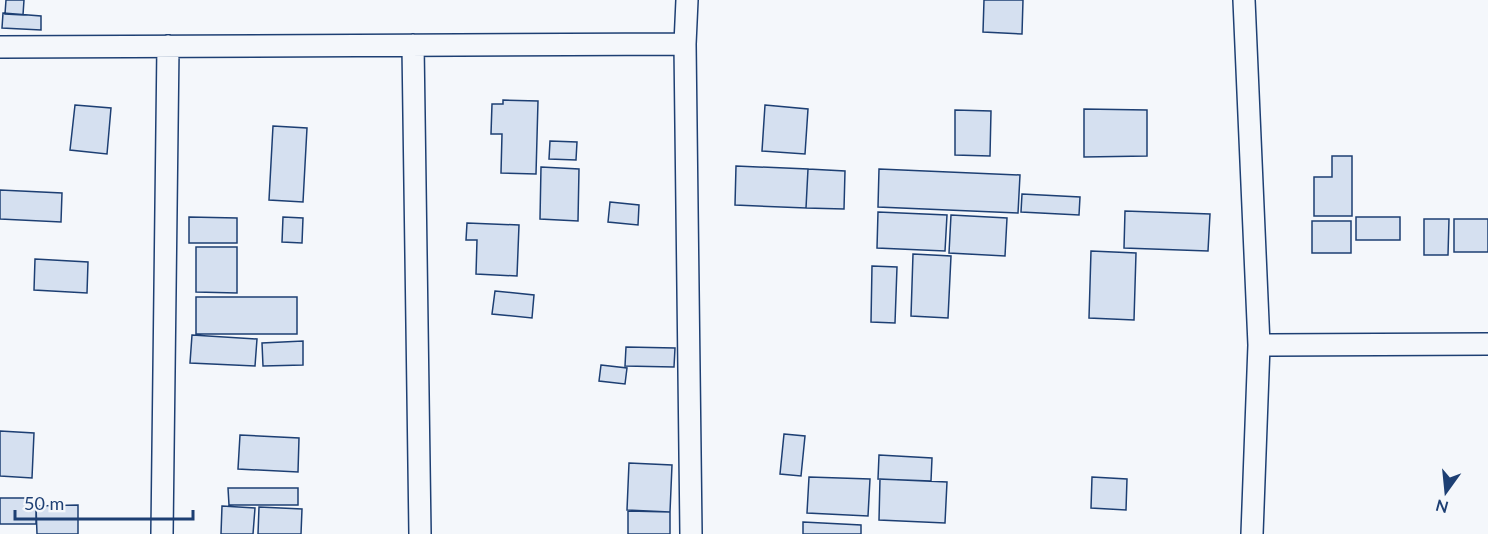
<svg xmlns="http://www.w3.org/2000/svg" width="1488" height="534" font-family="Lato,sans-serif">
<style>
.building{fill:#d5e0f0;stroke:#1d3f73;stroke-width:1.5}
.lines{fill:none;stroke-linecap:round;stroke-linejoin:round}
.street-casing{stroke:#1d3f73;stroke-width:24}
.street{stroke:#f4f7fb;stroke-width:21}
</style>
<rect width="100%" height="100%" fill="#f4f7fb"/>
<path class="building" d="M6 0H24L23 15 5 14Z
M984 0H1023L1022 34 983 32Z
M3 13 41 16V30L2 28Z
M503 100 538 101 536 174 501 173 502 134H491L492 104H503Z
M75 105 111 108 107 154 70 150Z
M765 105 808 109 805 154 762 151Z
M1084 109 1147 110V156L1084 157Z
M955 110 991 111 990 156 955 155Z
M273 126 307 128 303 202 269 200Z
M550 141 577 142 576 160 549 159Z
M1332 156H1352V216H1314V177H1332Z
M736 166 808 169 806 208 735 205Z
M541 167 579 169 578 221 540 219Z
M808 169 845 171 844 209 806 208Z
M879 169 1020 175 1018 213 878 207Z
M0 190 62 193 61 222 0 219Z
M1022 194 1080 197 1079 215 1021 212Z
M610 202 639 205 638 225 608 222Z
M1125 211 1210 214 1208 251 1124 248Z
M878 212 947 215 945 251 877 248Z
M951 215 1007 218 1005 256 949 253Z
M189 217 237 218V243H189Z
M283 217 303 218 302 243 282 242Z
M1356 217H1400V240H1356Z
M1424 219H1449L1448 255H1424Z
M1454 219H1488V252H1454Z
M1312 221H1351V253H1312Z
M467 223 519 225 517 276 476 274 477 240H466Z
M196 247H237V293L196 292Z
M1091 251 1136 253 1134 320 1089 318Z
M913 254 951 256 948 318 911 316Z
M35 259 88 262 87 293 34 290Z
M872 266 897 267 895 323 871 322Z
M495 291 534 295 532 318 492 314Z
M196 297H297V334H196Z
M192 335 257 339 255 366 190 363Z
M303 341V365L263 366 262 343Z
M626 347 675 348 674 367 625 366Z
M601 365 627 368 625 384 599 381Z
M0 431 34 433 32 478 0 476Z
M784 434 805 436 801 476 780 474Z
M240 435 299 438 298 472 238 469Z
M879 455 932 458 931 481 878 479Z
M629 463 672 465 670 512 627 510Z
M809 477 870 479 868 516 807 513Z
M1092 477 1127 479 1126 510 1091 508Z
M880 479 947 482 945 523 879 520Z
M228 488H298V505H229Z
M0 498H36V524H0Z
M78 505V534H37L36 506Z
M222 506 255 508 253 534H221Z
M259 507 302 509 301 534H258Z
M628 511 670 512V534H628Z
M803 522 861 525V534H803Z"/>
<g class="lines">
<defs>
<path id="street" d="M687 0 685 44 691 534
M1244 0 1259 345 1252 534
M413 45 420 534
M0 47 685 44
M1259 345 1488 344
M162 534 168 46"/>
</defs>
<use href="#street" class="street-casing"/>
<use href="#street" class="street"/>
</g>
<g transform="translate(1446 492) rotate(195)" stroke="#f4f7fb" stroke-width="4.5" paint-order="stroke">
<path d="M0-4.5L10 22L0 15L-10 22Z" fill="#1d3f73"/>
<text y="-9" font-size="16" font-weight="bold" text-anchor="middle" fill="#1d3f73">N</text>
</g>
<path d="M15 510v9h178v-9" fill="none" stroke="#1d3f73" stroke-width="3"/>
<text x="24" y="510" font-size="18" fill="#1d3f73" stroke="#f4f7fb" stroke-width="4.5" paint-order="stroke">50 m</text>
</svg>
